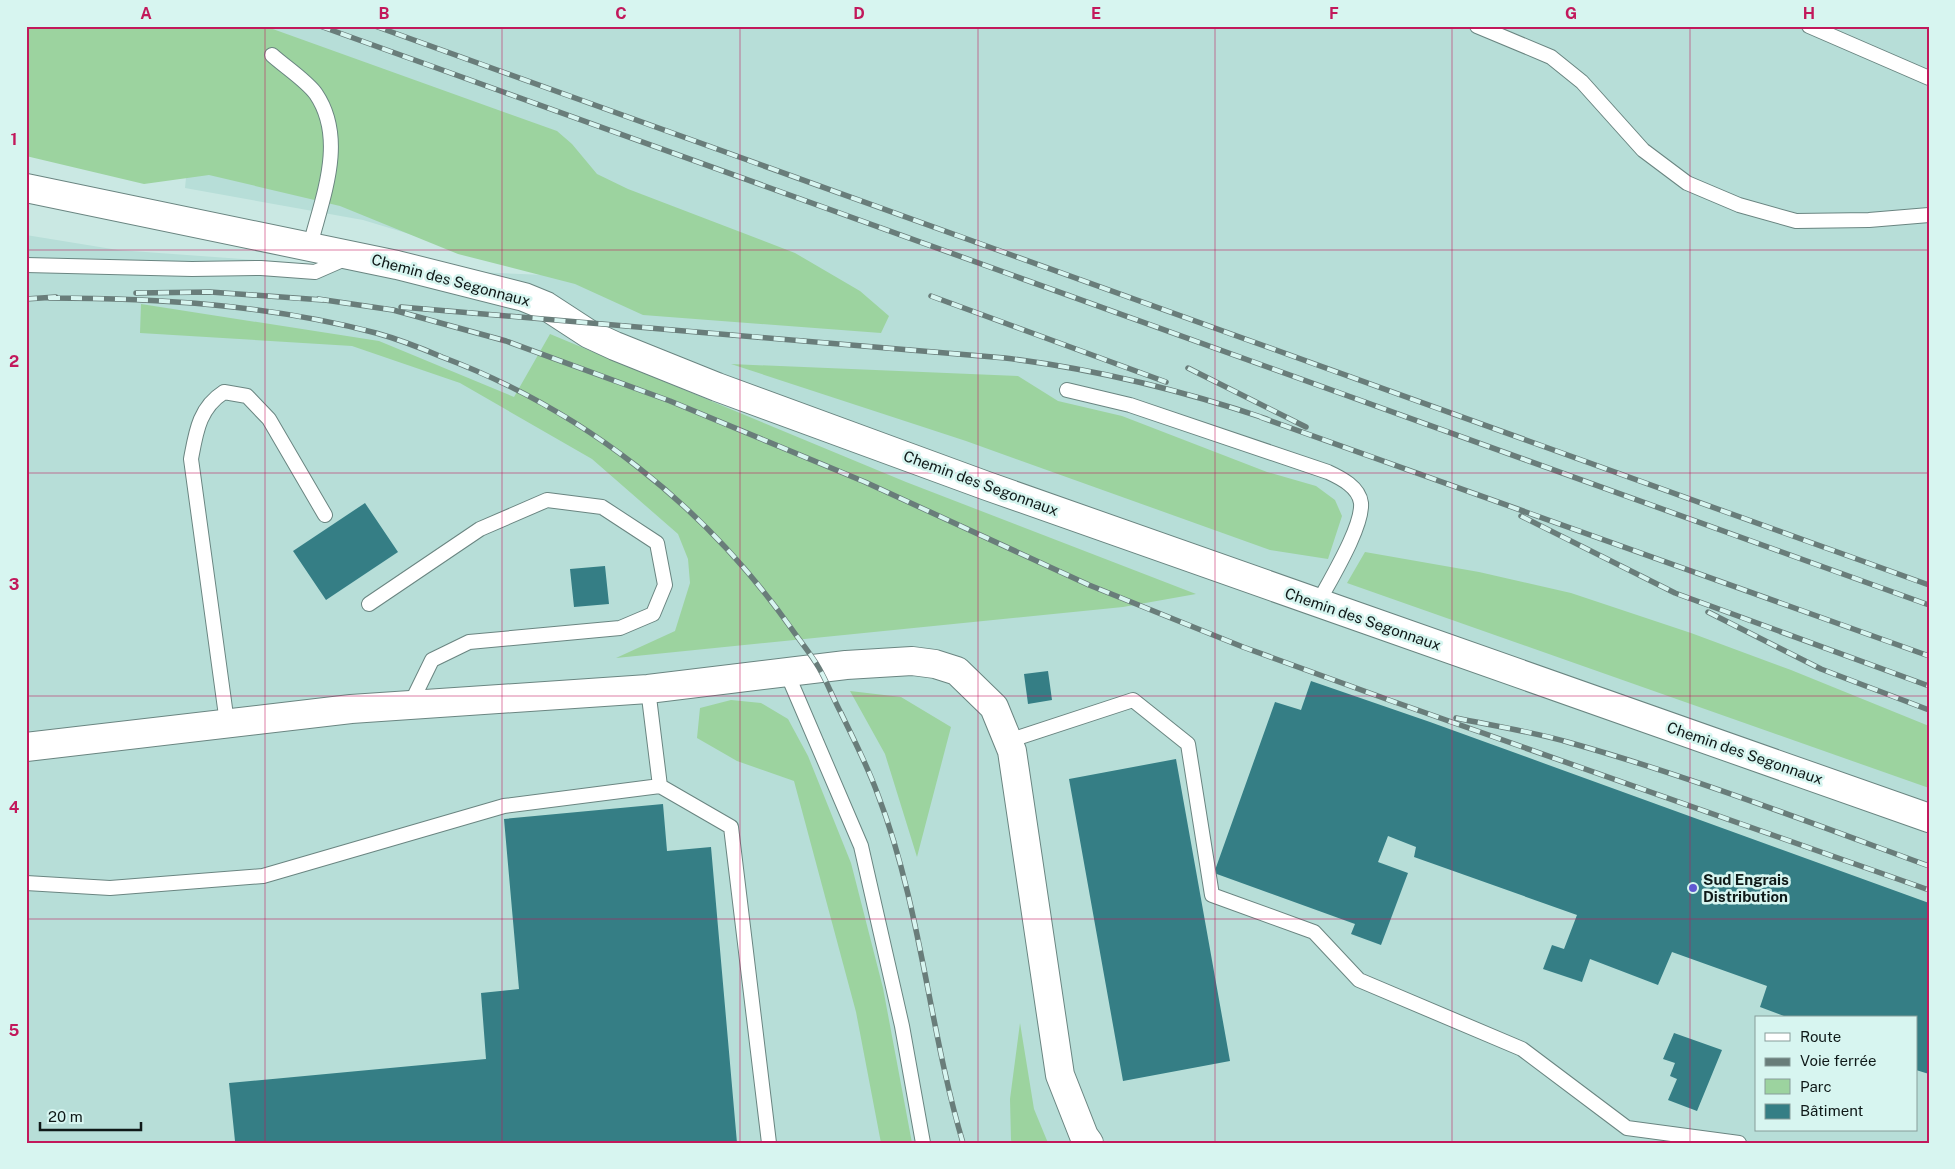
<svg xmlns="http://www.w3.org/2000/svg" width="1955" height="1169" font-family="'Public Sans',sans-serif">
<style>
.built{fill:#b7ded8;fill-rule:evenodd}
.green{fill:#9cd39f}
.building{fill:#357e85}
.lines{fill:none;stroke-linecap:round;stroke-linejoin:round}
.lane-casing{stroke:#6a8581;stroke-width:16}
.street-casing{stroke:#6a8581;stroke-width:30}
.lane{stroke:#fff;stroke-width:14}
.street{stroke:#fff;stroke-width:28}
.rail-casing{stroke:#697d7a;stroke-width:5.5}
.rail{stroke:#d7f5f0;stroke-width:4;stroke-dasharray:11;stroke-linecap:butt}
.grid{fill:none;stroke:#c2185b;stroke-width:1;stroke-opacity:0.55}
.poi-dot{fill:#6058d1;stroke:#d7f5f0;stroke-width:2}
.labels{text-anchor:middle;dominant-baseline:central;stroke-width:5;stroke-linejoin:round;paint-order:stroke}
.street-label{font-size:15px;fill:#0f1918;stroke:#d7f5f0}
.poi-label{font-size:15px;font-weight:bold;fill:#0f1918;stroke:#d7f5f0;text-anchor:start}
.neatline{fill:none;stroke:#c2185b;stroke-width:2}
.grid-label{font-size:16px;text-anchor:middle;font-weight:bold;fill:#c2185b}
</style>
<rect width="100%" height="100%" fill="#cae8e3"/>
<path class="built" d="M201 26H1929V1143H26V235L118 250 338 266 545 275 363 220 185 188ZM1756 1018H1916V1130H1756Z"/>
<path class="green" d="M26 26H261L270 28 557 131 572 144 597 174 628 189 795 253 860 291 889 316 881 333 643 315 575 284 458 254 340 206 209 175 144 184 26 156Z
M141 304 379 341 514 397 550 334 906 482 1196 594 1123 607 616 658 675 631 690 583 688 559 678 534 592 459 460 383 352 346 140 333Z
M731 364 1018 376 1058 401 1122 416 1267 472 1316 486 1335 500 1342 516 1328 559 1270 550 966 441Z
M1365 552 1479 572 1571 593 1691 633 1791 670 1929 726V788L1347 583Z
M850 691 901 697 951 727 917 857 885 754Z
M731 700 761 703 788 719 808 756 851 863 883 988 912 1143H881L856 1012 794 781 737 761 697 738 700 708Z
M1020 1023 1034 1109 1048 1143H1012L1011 1140 1010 1099Z"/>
<path class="building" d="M365 503 398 552 326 600 293 551Z
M605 566 609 604 574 607 570 569Z
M1048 671 1052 700 1028 704 1024 674Z
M1311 681 1430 722 1929 903V1074L1916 1070V1018H1789L1760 1007 1767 986 1672 952 1658 985 1590 959 1582 982 1543 969 1552 945 1564 949 1577 915 1414 857 1416 847 1388 836 1378 862 1408 873 1381 945 1351 934 1355 924 1214 873 1275 702 1301 710Z
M1176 759 1230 1061 1123 1081 1069 779Z
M663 804 667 851 711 847 737 1143H225L235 1141 229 1083 486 1059 481 993 519 989 504 819Z
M1674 1033 1722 1050 1697 1111 1668 1100 1677 1079 1670 1076 1675 1063 1663 1059Z"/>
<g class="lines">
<defs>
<path id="lane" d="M1477 26 1551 57 1582 82 1643 150 1687 183 1739 205 1796 221 1869 220 1929 215
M1809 26 1929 78
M272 55C284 66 307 81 316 94 347 140 322 198 310 246
M26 265 192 269 261 268 315 272 347 258
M1067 390 1130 405 1328 472C1341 478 1359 487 1361 503 1363 527 1330 580 1318 603
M369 604 480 529 547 500 602 507 657 543 665 585 653 614 620 628 469 642 432 660 411 703
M786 671 861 846 902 1026 923 1143
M648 689 660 786 731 827 769 1143
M227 723 191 459C196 432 199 408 224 392L247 396 269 419 325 515
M1008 741 1133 700 1188 744 1212 895 1314 932 1359 980 1522 1049 1627 1128 1739 1143
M26 883 110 888 263 876 504 806 660 786"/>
<path id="street" d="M26 188 397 265 524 297 546 306 589 334 615 346 717 387 987 486 1929 818
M26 747 351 709 648 689 846 665 912 661 935 664 957 671 994 707 1012 751 1060 1075 1084 1136 1089 1143"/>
</defs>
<use href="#lane" class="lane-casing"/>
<use href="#street" class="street-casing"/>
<use href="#lane" class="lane"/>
<use href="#street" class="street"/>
<defs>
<path id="rail" d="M320 26 1929 605
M375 26 1929 585
M136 293 210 292 323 300
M931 296 1166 382
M49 298C158 298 270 305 376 333 398 339 421 348 442 357 583 410 704 505 791 628 800 641 811 654 819 668 827 682 833 698 841 713 854 740 868 767 878 795 921 907 929 1029 963 1143
M26 299 56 297
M318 299 393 310 506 341 670 401 865 482 1089 585 1243 647 1389 700 1929 890
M401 307 1005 358C1095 369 1181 390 1267 419
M1188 368 1306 427
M1260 417 1929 656
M1521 516 1675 593 1929 686
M1708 612 1821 669 1929 710
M1456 718C1495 726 1534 732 1571 743 1692 777 1811 823 1929 866"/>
</defs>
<use href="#rail" class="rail-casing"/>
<use href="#rail" class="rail"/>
</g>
<path class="grid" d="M265 26V1143M502 26V1143M740 26V1143M978 26V1143M1215 26V1143M1452 26V1143M1690 26V1143M26 250H1929M26 473H1929M26 696H1929M26 919H1929"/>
<circle class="poi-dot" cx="1693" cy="888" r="5"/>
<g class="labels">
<g class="street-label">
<text transform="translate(451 280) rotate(15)">Chemin des Segonnaux</text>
<text transform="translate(981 483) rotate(20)">Chemin des Segonnaux</text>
<text transform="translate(1363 619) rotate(19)">Chemin des Segonnaux</text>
<text transform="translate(1745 753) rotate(19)">Chemin des Segonnaux</text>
</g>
<g class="poi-label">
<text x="1703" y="879">Sud Engrais<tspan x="1703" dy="17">Distribution</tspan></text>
</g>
</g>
<rect width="1955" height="1169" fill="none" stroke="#d7f5f0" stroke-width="55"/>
<rect x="1755" y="1016" width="162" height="115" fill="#d7f5f0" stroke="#879d9a"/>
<rect x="1765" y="1033" width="25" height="8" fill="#ffffff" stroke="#879d9a"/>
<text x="1800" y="1042" font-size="15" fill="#0f1918">Route</text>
<rect x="1765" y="1058" width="25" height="8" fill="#697d7a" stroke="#879d9a"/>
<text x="1800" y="1066" font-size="15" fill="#0f1918">Voie ferrée</text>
<rect x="1765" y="1079" width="25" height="15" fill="#9cd39f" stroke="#879d9a"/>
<text x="1800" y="1092" font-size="15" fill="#0f1918">Parc</text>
<rect x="1765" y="1104" width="25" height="15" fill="#357e85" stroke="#879d9a"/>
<text x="1800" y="1116" font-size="15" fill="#0f1918">Bâtiment</text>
<path d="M40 1122v8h101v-8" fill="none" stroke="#0f1918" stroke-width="2.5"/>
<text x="48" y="1122" font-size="15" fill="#0f1918" stroke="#d7f5f0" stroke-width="4" paint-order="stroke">20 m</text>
<rect x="28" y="28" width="1900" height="1114" class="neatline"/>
<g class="grid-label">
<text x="146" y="19">A</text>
<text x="384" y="19">B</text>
<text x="621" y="19">C</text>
<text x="859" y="19">D</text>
<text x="1096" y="19">E</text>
<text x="1334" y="19">F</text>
<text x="1571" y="19">G</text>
<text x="1809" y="19">H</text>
<text x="14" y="145">1</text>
<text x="14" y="367">2</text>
<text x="14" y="590">3</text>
<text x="14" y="813">4</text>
<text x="14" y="1036">5</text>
</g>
</svg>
